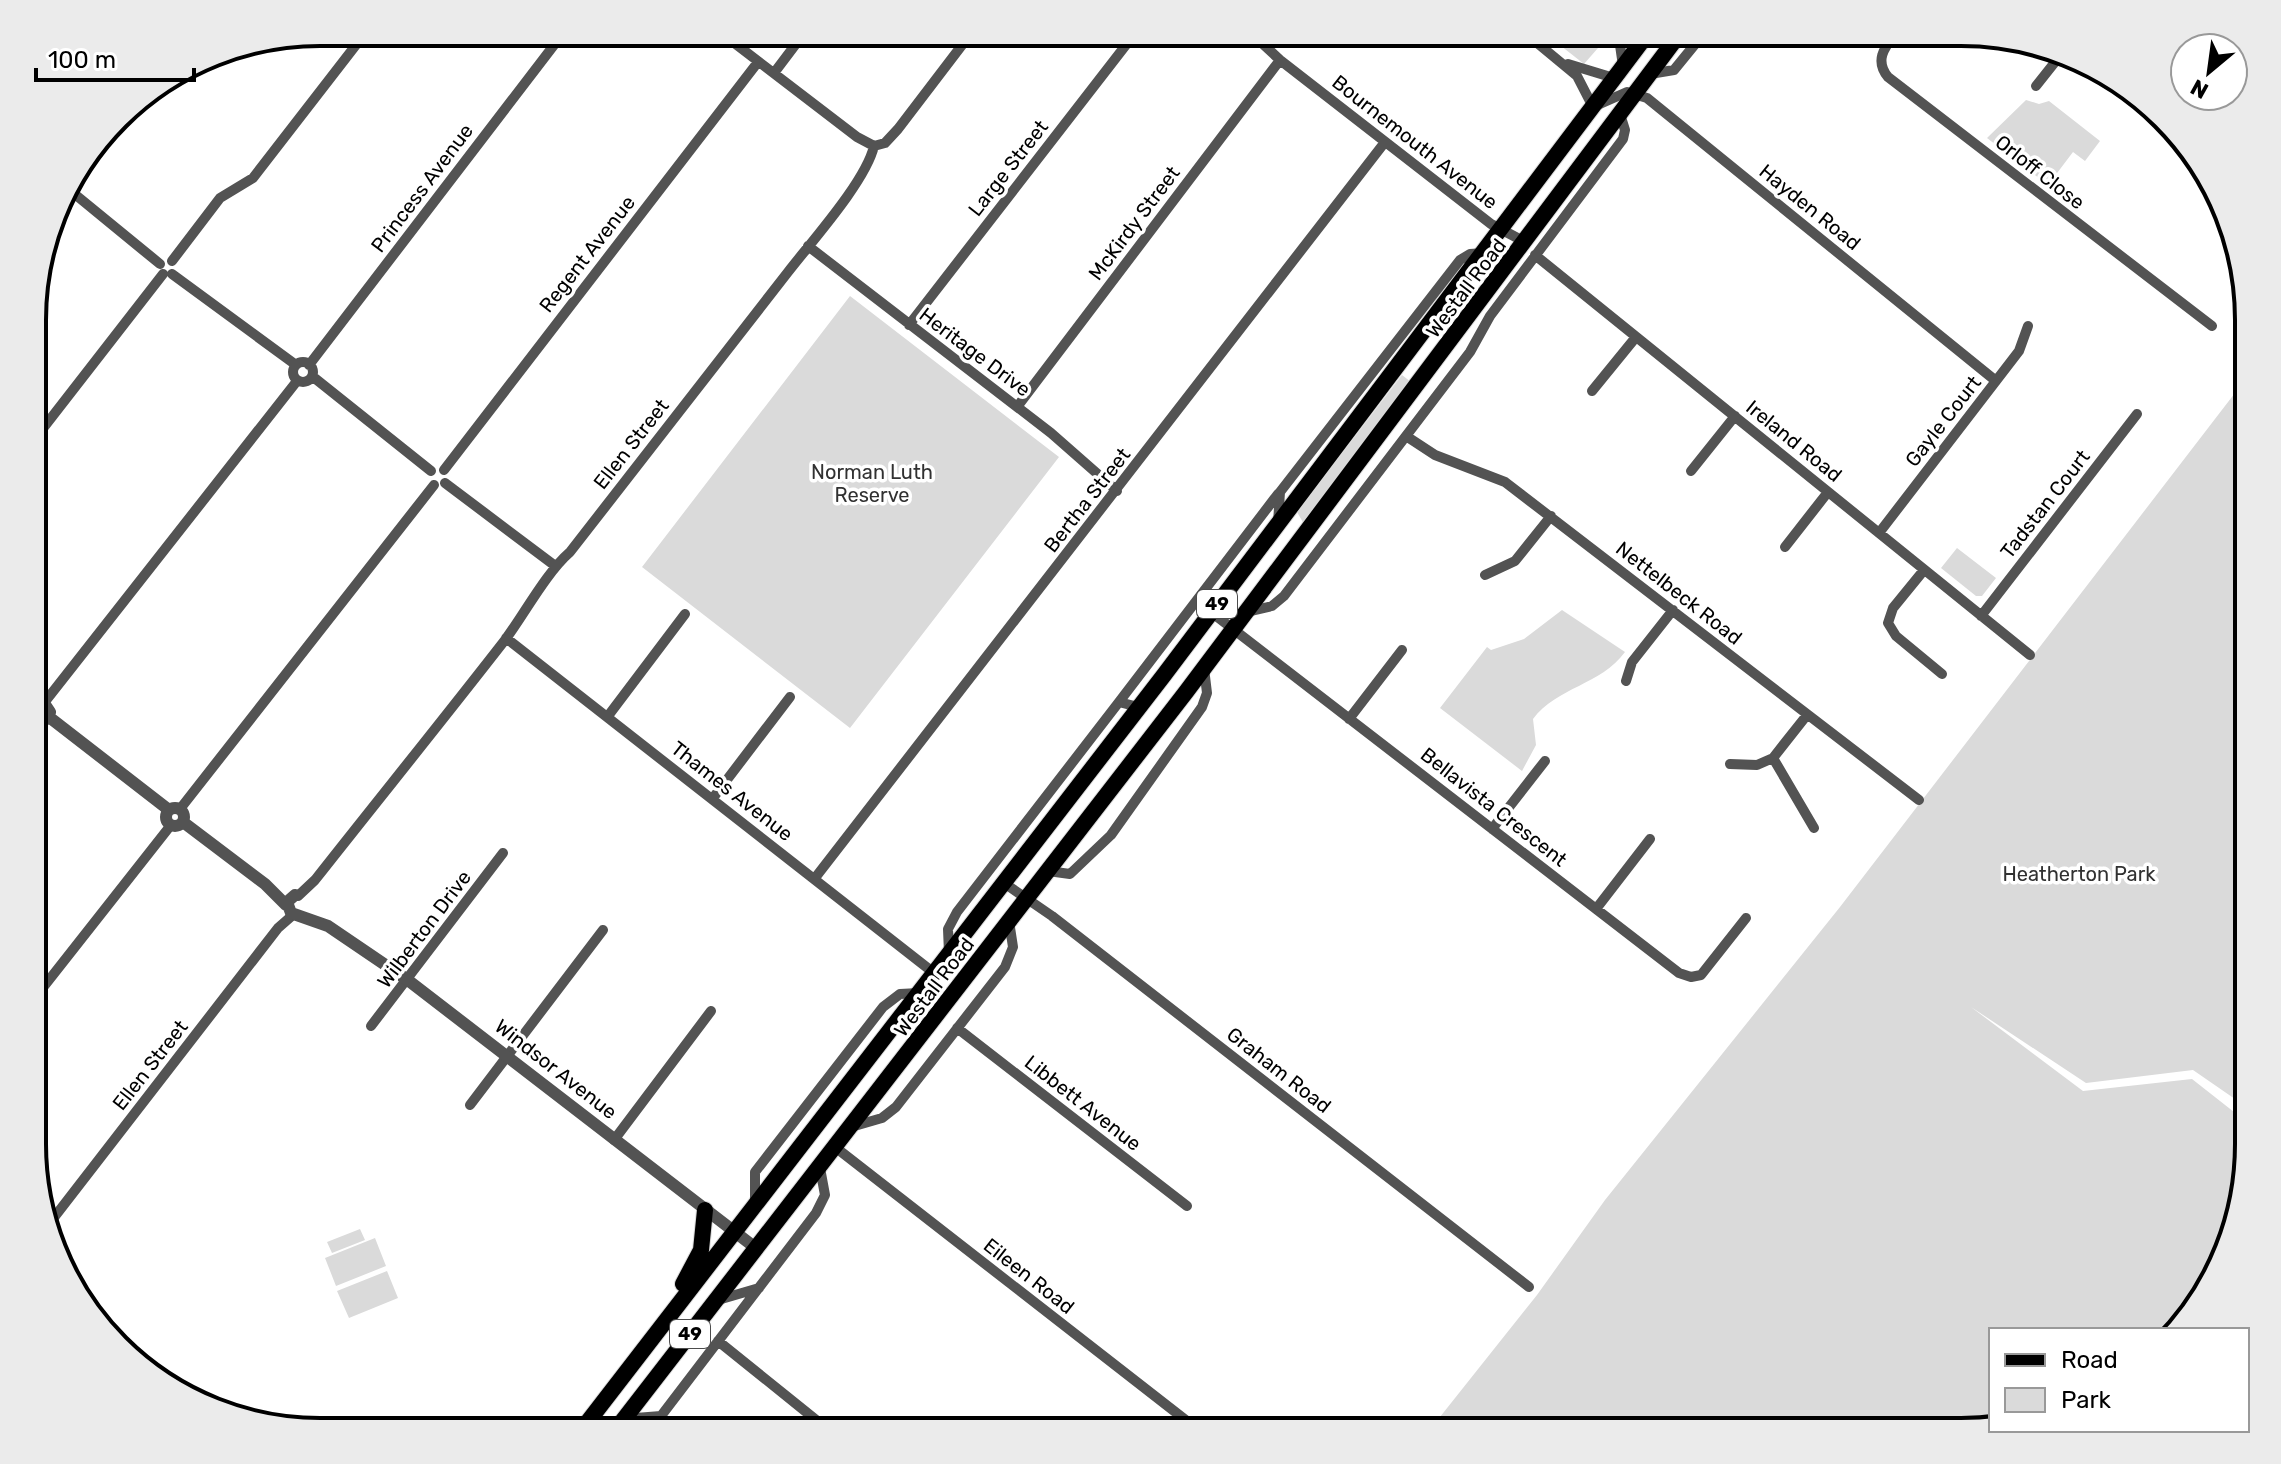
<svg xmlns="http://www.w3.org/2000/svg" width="2281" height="1464" font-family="Rubik,sans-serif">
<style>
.green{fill:#dadada}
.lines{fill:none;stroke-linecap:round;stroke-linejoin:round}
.primary-casing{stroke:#dbdbdb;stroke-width:18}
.minor{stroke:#535353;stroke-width:10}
.tertiary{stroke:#535353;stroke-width:12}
.primary{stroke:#000;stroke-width:16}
.labels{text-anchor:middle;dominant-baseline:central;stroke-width:7;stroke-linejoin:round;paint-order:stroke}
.shield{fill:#fff;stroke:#4c4c4c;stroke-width:2}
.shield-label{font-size:18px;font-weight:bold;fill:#000}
.street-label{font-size:20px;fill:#000;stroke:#fff}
.park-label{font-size:20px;fill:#313131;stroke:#fff}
.rim{fill:none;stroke:#000;stroke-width:4}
</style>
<rect width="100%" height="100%" fill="#fff"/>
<path class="green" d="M1563 32H1612L1584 64 1556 42Z
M2026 100 2039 104 2049 101 2100 141 2085 161 2073 152 2048 185 1987 138Z
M850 296 1059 457 850 728 642 567Z
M1402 375 1411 382 1304 524 1297 512Z
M2248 376V1108L2193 1070 2086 1083 1971 1007 2083 1091 2192 1079 2248 1123V1162L2200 1304 2173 1330H1991V1428L1979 1431 1428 1432 1537 1295 1605 1200 1840 907Z
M1957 548 1996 578 1982 596H1976L1941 568Z
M1562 610 1625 652C1601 685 1557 687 1533 719L1536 745 1522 771 1440 708 1487 647 1491 650 1524 639Z
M360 1229 365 1240 332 1253 327 1242Z
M375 1238 386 1266 336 1286 325 1258Z
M387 1271 398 1298 349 1318 337 1291Z"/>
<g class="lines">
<defs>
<path id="primary" d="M683 1284 701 1250 705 1210
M580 1432 1164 675 1649 32
M614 1432 1186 692 1681 32"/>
</defs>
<use href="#primary" class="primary-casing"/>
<path class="minor" d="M720 32 857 137 874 146
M1250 32 1280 60 1491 224 1525 242
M1524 32 1577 76 1593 107 1627 92 1647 98 1996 381
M1896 32C1885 47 1874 60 1888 77L2212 326
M1568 64 1614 78
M1623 66 1620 45 1624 32
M774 73 805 32
M1650 74 1674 70 1705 32
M2036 86 2063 52
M874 146 885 143 898 129 972 32
M66 187 160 264
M808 246 1051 433 1117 491
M1535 255 2030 655
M172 261 220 198 253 178 366 32
M172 274 296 365
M909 325 1136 32
M293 372a10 10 0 1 1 20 0a10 10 0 1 1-20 0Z
M309 365 564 32
M312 376 431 471
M1592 391 1636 337
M1017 407 1280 60
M1406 436 1435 455 1505 482 1919 800
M34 440 163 274
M444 470 758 62
M1691 471 1735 416
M445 483 554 565
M1278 523 1280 492 1460 260 1470 254 1484 253
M1879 533 2019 351 2028 326
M1785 547 1828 492
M1924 570 1893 608 1888 623 1896 636 1942 674
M1485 575 1515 561 1551 516
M1211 612 1679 973 1691 977 1701 975 1746 918
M1247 612 1272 606 1284 596 1470 352 1490 316 1623 139 1625 130 1620 114
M1981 616 2137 414
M506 638 934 973
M1626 681 1632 662 1673 610
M1119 702 1278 494
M44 703 297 381
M1807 715 1773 758 1814 828
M608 716 685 614
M1349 719 1402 650
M1730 764 1757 765 1773 758
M713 798 790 697
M180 809 434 485
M1492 829 1545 761
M1048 871 1070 874 1111 835 1202 707 1207 693 1204 668
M815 878 1385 142
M1004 883 1052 916 1529 1287
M298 896 315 880C378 800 442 721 505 640 525 613 546 573 570 552 643 459 715 365 788 272 812 241 866 181 874 146
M1596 909 1650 839
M949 953 948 929 957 912 1119 702 1138 707
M34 999 171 825
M371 1026 503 853
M957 1028 1187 1206
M470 1105 603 930
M851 1127 882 1118 896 1107 1005 967 1013 947 1009 921
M614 1140 711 1011
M835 1147 1201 1432
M755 1204V1172L883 1007 900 994 919 993
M49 1224 278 928 294 914
M718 1300 759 1288
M718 1341 831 1432
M148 1370 174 1390
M623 1419 661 1416 816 1213 825 1195 820 1168"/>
<path class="tertiary" d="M34 706 44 703 50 712 44 721 34 718
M49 717 169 810
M166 817a9 9 0 1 1 18 0a9 9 0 1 1-18 0Z
M183 822 265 884 286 905
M295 895 287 902 291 913 328 926 409 981 757 1249"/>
<use href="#primary" class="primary"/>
</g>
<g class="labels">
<g class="shield">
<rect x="1197" y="590" width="40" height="28" rx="6"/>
<rect x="670" y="1320" width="40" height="28" rx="6"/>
</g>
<g class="shield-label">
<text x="1217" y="604">49</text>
<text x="690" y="1334">49</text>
</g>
<g class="street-label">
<text transform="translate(1415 142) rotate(38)">Bournemouth Avenue</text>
<text transform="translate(1008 168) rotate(-52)">Large Street</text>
<text transform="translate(2040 172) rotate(38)">Orloff Close</text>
<text transform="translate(422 188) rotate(-53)">Princess Avenue</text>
<text transform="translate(1810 207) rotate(39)">Hayden Road</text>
<text transform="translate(1134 223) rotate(-53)">McKirdy Street</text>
<text transform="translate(587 254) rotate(-52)">Regent Avenue</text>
<text transform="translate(1466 288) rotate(-53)">Westall Road</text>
<text transform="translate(975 352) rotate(37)">Heritage Drive</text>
<text transform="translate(1943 421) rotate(-52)">Gayle Court</text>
<text transform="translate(1794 441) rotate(39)">Ireland Road</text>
<text transform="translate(631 444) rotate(-52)">Ellen Street</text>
<text transform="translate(1087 500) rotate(-52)">Bertha Street</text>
<text transform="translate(2045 504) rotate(-52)">Tadstan Court</text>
<text transform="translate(1679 593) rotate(38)">Nettelbeck Road</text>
<text transform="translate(732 791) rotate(38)">Thames Avenue</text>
<text transform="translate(1494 807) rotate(38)">Bellavista Crescent</text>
<text transform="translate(424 929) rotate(-53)">Wilberton Drive</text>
<text transform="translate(934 987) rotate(-53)">Westall Road</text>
<text transform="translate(150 1065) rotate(-52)">Ellen Street</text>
<text transform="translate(556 1069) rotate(38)">Windsor Avenue</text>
<text transform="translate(1279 1070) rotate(38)">Graham Road</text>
<text transform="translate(1083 1103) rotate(38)">Libbett Avenue</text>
<text transform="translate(1029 1276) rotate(38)">Eileen Road</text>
</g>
<g class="park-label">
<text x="872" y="472">Norman Luth<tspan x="872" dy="23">Reserve</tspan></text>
<text x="2079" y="874">Heatherton Park</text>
</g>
</g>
<path d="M0 0H2281V1464H0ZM320 46H1961A274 274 0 0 1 2235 320V1144A274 274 0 0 1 1961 1418H320A274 274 0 0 1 46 1144V320A274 274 0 0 1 320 46Z" fill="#ebebeb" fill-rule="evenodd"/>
<path class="rim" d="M320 46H1961A274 274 0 0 1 2235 320V1144A274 274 0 0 1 1961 1418H320A274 274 0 0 1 46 1144V320A274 274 0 0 1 320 46Z"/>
<rect x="1989" y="1328" width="260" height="104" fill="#ffffff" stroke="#999999" stroke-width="2"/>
<rect x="2005" y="1354" width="40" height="12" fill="#000000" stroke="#999999" stroke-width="2"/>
<text x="2061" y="1368" font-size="24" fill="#000000">Road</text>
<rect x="2005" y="1388" width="40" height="24" fill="#dadada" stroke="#999999" stroke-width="2"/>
<text x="2061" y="1408" font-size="24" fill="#000000">Park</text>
<g transform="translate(2209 72) rotate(209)"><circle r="38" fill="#ffffff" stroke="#999999" stroke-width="2"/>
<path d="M0-6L14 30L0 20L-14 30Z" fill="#000000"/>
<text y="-12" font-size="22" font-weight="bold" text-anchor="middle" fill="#000000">N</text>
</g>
<path d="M36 68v12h158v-12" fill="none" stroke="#000000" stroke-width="4"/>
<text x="48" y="68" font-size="24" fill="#000000" stroke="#ffffff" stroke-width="6" paint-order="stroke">100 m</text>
</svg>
